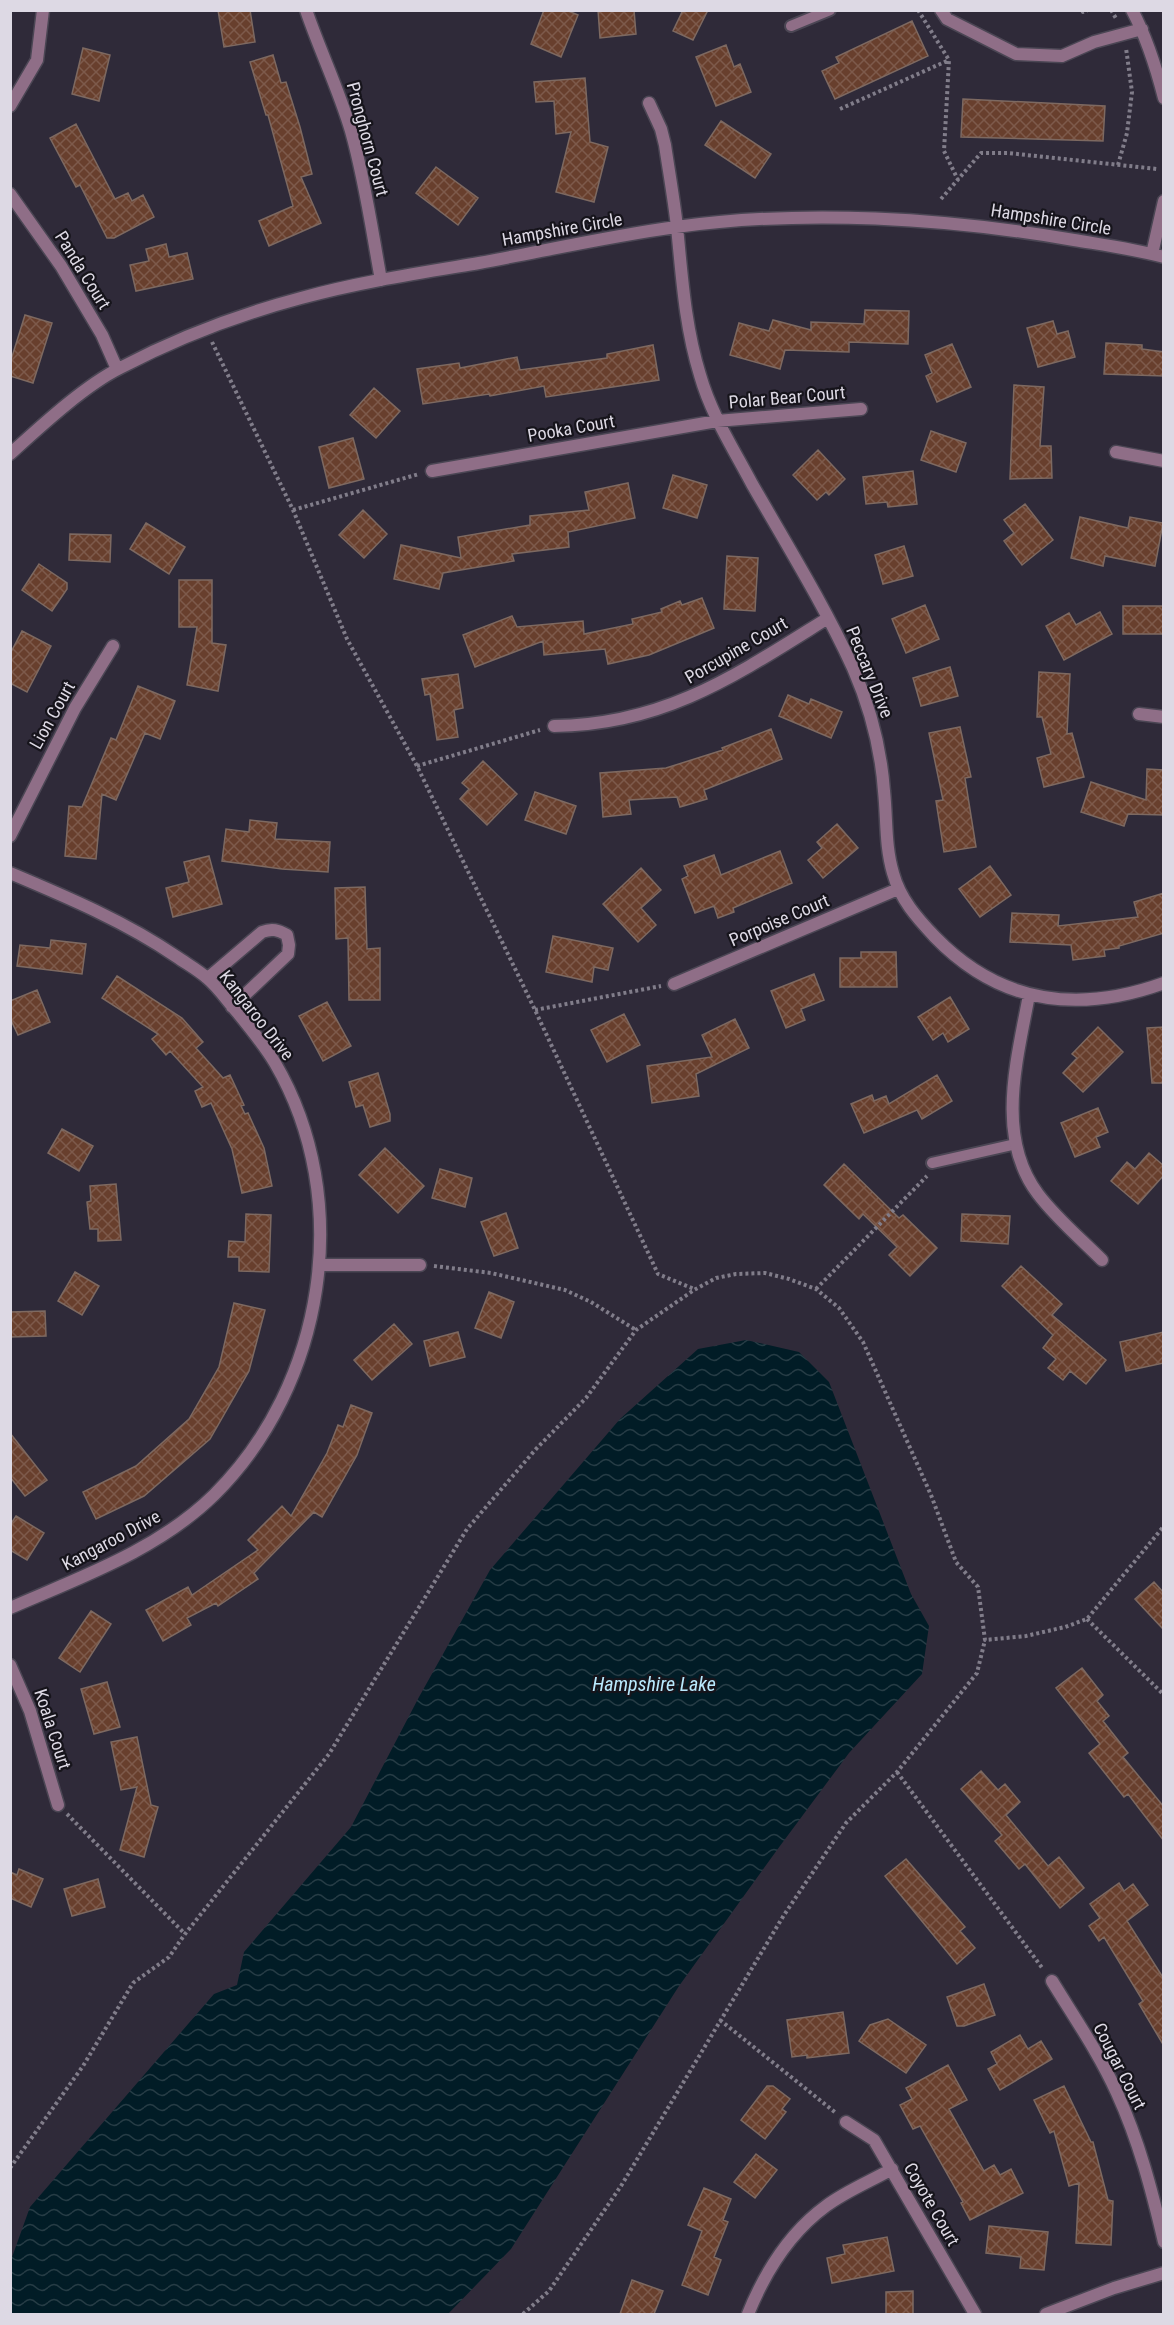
<svg xmlns="http://www.w3.org/2000/svg" width="1174" height="2325" font-family="'Roboto Condensed',sans-serif">
<style>
.water{fill:url(#water-waves)}
.building{fill:url(#building-cross-hatch);stroke:#7d6961;stroke-width:1.5}
.lines{fill:none;stroke-linecap:round;stroke-linejoin:round}
.service-casing{stroke:#4b4654;stroke-width:14}
.minor-casing{stroke:#4b4654;stroke-width:15}
.path{stroke:#817d8a;stroke-width:4;stroke-dasharray:3 3;stroke-linecap:butt}
.service{stroke:#8f6e87;stroke-width:10}
.minor{stroke:#8f6e87;stroke-width:12}
.labels{text-anchor:middle;dominant-baseline:central;stroke-width:4.5;stroke-linejoin:round;paint-order:stroke}
.street-label{font-size:18px;fill:#ddd9e4;stroke:#16141b}
.water-label{font-size:20px;font-style:italic;fill:#b9e9fd;stroke:#16141b}
</style>
<defs>
<pattern id="water-waves" width="16" height="10" patternUnits="userSpaceOnUse" patternTransform="scale(1.5)"><rect width="16" height="10" fill="#011c26"/><path d="M0 5q4-4 8 0t8 0" fill="none" stroke="#263c45"/></pattern>
<pattern id="building-cross-hatch" width="8" height="8" patternUnits="userSpaceOnUse" patternTransform="scale(1.5)"><rect width="8" height="8" fill="#683f2d"/><path d="M0 0l8 8M0 8l8-8" fill="none" stroke="#7d5a4b"/></pattern>
</defs>
<rect width="100%" height="100%" fill="#2f2a39"/>
<path class="water" d="M746 1340 799 1352 829 1382 911 1594 929 1626 922 1674 849 1753 777 1850 679 1986 511 2249 448 2314H11V2260L30 2207 214 1994 237 1985 244 1952 351 1827 419 1697 490 1570 620 1419 698 1349Z"/>
<path class="building" d="M218 10H250L255 42 224 47Z
M544 10H566L578 15 561 57 531 44Z
M598 10H634L636 34 600 38Z
M683 10H708L693 40 673 31Z
M912 21 928 56 835 99 822 71 839 63 836 57Z
M726 45 734 67 740 64 751 92 716 106 696 57Z
M83 48 110 55 99 101 72 94Z
M273 55 281 83 286 82 300 127 312 174 301 177 321 223 269 246 259 221 293 206 268 115H266L250 62Z
M585 78 590 142 608 147 594 202 556 192 571 132 556 134 554 101 536 102 534 82Z
M963 99 1105 106 1103 141 961 137Z
M721 121 771 154 755 178 705 145Z
M76 124 115 199 128 193 132 201 143 195 154 217 114 238H107L80 185 76 187 50 138Z
M436 167 478 198 458 225 416 193Z
M166 244 169 257 187 253 193 279 136 291 130 265 149 261 146 249Z
M865 310 909 311 908 344 849 342V352L785 350 780 369 730 355 739 323 769 331 773 320 811 330V322L864 324Z
M25 315 52 323 33 383 10 376V363Z
M1053 321 1057 334 1068 331 1075 357 1038 367 1027 328Z
M1106 343 1142 345V349L1164 352V376L1104 374Z
M952 344 971 387 937 402 926 376 932 373 925 355Z
M653 345 659 380 546 397 544 386 490 396 489 394 423 404 417 369 459 363 460 368 517 357 520 370 607 358V354Z
M1014 385 1044 387 1040 446H1051L1052 478 1010 479Z
M374 388 400 411 376 438 350 415Z
M931 431 966 443 956 472 921 460Z
M353 438 364 479 329 488 319 447Z
M818 450 845 479 829 495 826 492 817 500 793 475Z
M913 471 917 504 888 507 887 502 866 504 863 477Z
M673 475 707 485 697 518 663 508Z
M628 483 635 518 568 532 569 547 512 554 514 561 443 573 439 589 394 579 401 545 461 558 458 537 530 525V516L589 510 585 492Z
M1025 504 1053 540 1022 565 1004 541 1014 533 1004 520Z
M363 510 387 534 364 558 339 535Z
M1080 517 1128 528 1130 517 1163 523 1155 566 1105 556 1103 566 1071 558Z
M146 523 185 547 169 574 130 549Z
M70 534 111 535 110 562 69 560Z
M904 546 913 576 883 584 875 555Z
M727 556 758 558 755 611 724 609Z
M39 564 67 583V589L52 611 22 590Z
M179 580H212V643L226 645 218 691 187 685 197 627H179Z
M702 598 714 628 649 655 608 664 605 649 544 655 543 641 475 667 463 635 512 616 517 627 583 621 584 634 633 624 632 619 662 612 661 609 680 601 682 605Z
M925 605 939 639 906 653 892 619Z
M1123 606H1164V634H1123Z
M1100 612 1112 634 1064 660 1046 626 1069 613 1076 625Z
M22 631 51 646 27 692 10 683V654Z
M950 667 958 696 921 706 913 678Z
M1039 672 1070 674 1067 734 1072 733 1084 777 1044 787 1037 758 1051 754 1042 717H1037Z
M458 674 463 708 454 710 458 737 437 740 430 694 425 695 422 679Z
M138 686 175 701 160 739 145 733 116 800 102 794 96 859 65 856 69 806 82 807 111 738 116 740Z
M788 695 809 704 811 699 842 712 831 738 779 716Z
M960 727 971 777 965 778 976 847 944 852 936 801 943 800 929 733Z
M771 729 782 759 704 790 707 799 680 807 677 797 629 800 631 814 603 817 600 773 666 768 723 750 722 748Z
M483 761 517 794 487 825 460 799 469 789 462 783Z
M1147 769 1164 770V815L1128 814 1124 826 1081 812 1091 782 1146 800Z
M535 792 576 806 566 834 525 820Z
M250 820 277 823 275 839 330 842 328 872 282 869 222 861 226 829 249 832Z
M837 824 858 848 823 878 808 860 822 848 817 842Z
M780 851 792 883 733 908 734 912 718 918 714 906 695 913 682 879 688 876 684 866 714 855 721 875Z
M209 856 222 904 173 917 166 888 189 882 184 862Z
M990 866 1011 895 980 917 959 889Z
M641 868 661 890 641 908 656 925 638 942 603 904Z
M365 887 367 949 380 948V1000H349L348 938 336 939 335 888Z
M1164 893V933L1119 946V948L1104 950 1105 956 1073 960 1071 945 1010 942 1012 913 1059 915 1058 926 1138 917 1134 902Z
M553 936 613 948 608 970 594 967 592 982 546 972Z
M51 940 86 944 82 974 17 966 20 945 50 948Z
M861 952H896L897 987H840V958H861Z
M814 974 824 1000 801 1009 805 1020 786 1028 771 991Z
M117 976 182 1018 203 1042 196 1048 223 1078 230 1075 244 1105 241 1106 245 1114 248 1113 264 1148 272 1186 242 1193 232 1149 211 1103 202 1107 195 1091 203 1087 170 1051 166 1055 152 1039 158 1034 102 998Z
M37 990 50 1022 18 1035 10 1018V1001Z
M950 997 969 1029 948 1042 943 1033 933 1040 918 1017Z
M327 1002 351 1046 323 1061 299 1016Z
M624 1014 640 1045 607 1062 591 1030Z
M735 1019 749 1048 696 1074 699 1096 652 1103 647 1066 712 1057 702 1035Z
M1098 1027 1123 1052 1083 1092 1063 1073 1077 1058 1072 1054Z
M1164 1027V1083H1152L1147 1028Z
M378 1073 390 1114V1121L370 1127 363 1105 356 1107 349 1082Z
M937 1075 952 1101 922 1119 917 1110 864 1133 851 1104 872 1095 874 1101 886 1096 889 1104Z
M1098 1108 1108 1132 1096 1137 1100 1147 1075 1157 1061 1123Z
M62 1129 93 1146 79 1171 48 1153Z
M385 1148 424 1186 398 1213 359 1175Z
M1149 1153 1164 1166V1175L1138 1204 1111 1181 1127 1162 1135 1169Z
M844 1164 899 1218 903 1215 937 1248 910 1276 889 1255 897 1247 863 1214 859 1219 824 1185Z
M440 1169 472 1178 465 1207 432 1198Z
M116 1184 121 1240 98 1241V1229H90L87 1202 91 1201 90 1186Z
M506 1213 518 1248 494 1256 481 1222Z
M246 1214 271 1215 269 1272 239 1271V1257H228L229 1241 245 1242Z
M962 1214 1010 1216 1008 1244 961 1241Z
M1021 1266 1062 1304 1052 1315 1106 1360 1086 1384 1070 1371 1063 1380 1048 1368 1056 1359 1043 1348 1053 1335 1002 1286Z
M75 1272 99 1286 82 1315 58 1301Z
M489 1292 514 1302 501 1338 475 1328Z
M234 1303 265 1310 249 1371 210 1439 144 1496 96 1519 83 1492 136 1466 189 1419 219 1367Z
M45 1311 46 1336 10 1337V1312Z
M394 1324 412 1344 372 1380 354 1360Z
M458 1332 465 1357 430 1366 424 1341Z
M1164 1332V1363L1126 1371 1120 1342Z
M351 1405 372 1413 357 1455 322 1517 314 1512 254 1573 258 1579 218 1606 216 1603 187 1618 191 1625 163 1641 146 1610 188 1587 192 1595 258 1550 248 1540 282 1506 291 1516 327 1453 338 1425 343 1427Z
M10 1433 47 1480 25 1496 10 1477Z
M16 1516 44 1533 27 1560 10 1550V1525Z
M1154 1582 1164 1593V1630L1135 1599Z
M91 1611 111 1624 80 1672 59 1658Z
M1082 1668 1103 1695 1097 1701 1109 1716 1103 1721 1128 1753 1123 1757 1164 1807V1841L1128 1794 1124 1797 1089 1753 1100 1744 1056 1688Z
M107 1682 120 1727 94 1734 81 1689Z
M137 1737 151 1805 158 1807 144 1857 120 1850 137 1787 121 1790 111 1742Z
M981 1771 998 1790 1005 1784 1020 1802 1006 1815 1048 1866 1059 1857 1084 1888 1060 1908 1025 1864 1019 1869 995 1841 1002 1835 961 1789Z
M906 1859 965 1927 960 1931 975 1948 957 1964 885 1876Z
M19 1869 43 1879 31 1907 10 1898V1872L17 1875Z
M98 1879 105 1907 72 1916 64 1889Z
M1119 1883 1124 1891 1133 1884 1148 1905 1127 1921 1164 1979V2046L1139 2004 1143 2001 1104 1937 1099 1941 1089 1926 1100 1918 1090 1904Z
M984 1984 995 2015 964 2026H957L947 1997Z
M843 2012 849 2053 807 2058V2055L792 2057 787 2020Z
M888 2019 926 2045 906 2073 859 2041 870 2025Z
M1020 2035 1028 2049 1041 2041 1052 2059 1000 2090 988 2069 997 2064 991 2052Z
M948 2065 967 2100 949 2109 984 2171 994 2165 1000 2175 1011 2169 1023 2193 970 2220 961 2203 963 2202 920 2126 913 2129 900 2105 912 2099 906 2088Z
M767 2086H773L790 2099 782 2109 786 2112 765 2139 741 2120Z
M1064 2086 1091 2142H1093L1108 2200 1113 2201 1111 2245 1076 2243 1079 2183 1069 2186 1054 2131 1050 2133 1034 2100Z
M756 2154 777 2170 755 2198 734 2182Z
M704 2188 731 2199 723 2220 728 2222 714 2257 721 2260 708 2295 682 2285 702 2231 688 2225Z
M989 2226 1048 2232 1044 2270 1020 2268 1021 2257 986 2253Z
M887 2237 894 2271 832 2283 827 2258 845 2254 843 2245Z
M632 2280 663 2291 654 2314H620Z
M913 2291V2314H886V2292Z"/>
<g class="lines">
<defs>
<path id="service" d="M791 26 830 10
M932 1163 1016 1144"/>
<path id="minor" d="M306 10C320 51 339 90 351 131 365 180 372 231 381 280
M941 10 947 19 1016 54 1062 56 1094 42 1142 29
M1132 10C1147 38 1156 67 1164 98
M649 103 661 129 665 145C669 172 674 200 677 227 682 277 685 327 700 375 711 414 733 448 752 484 787 545 824 605 853 668 870 707 881 749 884 791 887 819 885 846 893 873 900 899 917 918 935 937 1000 1004 1078 1014 1164 983
M10 106 37 60 43 10
M10 194 61 266 102 335 117 369
M1152 254 1164 201
M1116 452 1164 461
M10 454C41 426 84 386 120 368 175 339 241 314 301 298 359 282 419 273 479 263 544 251 610 236 676 227 805 209 946 218 1074 240 1104 245 1134 249 1164 257
M432 471 717 421 861 409
M1139 714 1164 717
M554 726C665 725 738 674 828 618
M10 836 75 708 113 646
M10 873C67 897 126 922 177 957 187 964 198 970 207 978 219 988 228 1002 238 1013 251 1029 265 1046 275 1063 355 1200 325 1385 214 1495 158 1550 81 1577 10 1608
M208 978 262 932C272 928 278 930 287 935L289 945 288 954 232 1007
M674 984 898 889
M1029 995C1017 1060 995 1137 1038 1194 1056 1218 1081 1239 1102 1260
M320 1265H420
M10 1665 30 1711 58 1805
M1052 1981C1074 2017 1099 2053 1117 2093 1139 2141 1152 2191 1164 2242
M846 2122 874 2140 975 2314
M748 2314C765 2272 789 2233 826 2206 846 2191 871 2181 892 2169
M1046 2314 1114 2288 1164 2273"/>
</defs>
<use href="#service" class="service-casing"/>
<use href="#minor" class="minor-casing"/>
<path class="path" d="M918 10 949 60 944 151 958 180
M1082 10 1083 12 1088 10
M1111 10 1117 20
M840 109 949 60
M1118 165 1127 133 1132 92 1126 48
M941 199 981 153H1008L1157 169
M212 342 293 510 347 639 417 766 535 1010 658 1274 694 1289
M293 510 419 474
M417 766 540 730
M535 1010 661 986
M434 1266 491 1273 565 1290 591 1302 636 1330
M816 1289 927 1176
M1087 1619 1164 1695
M897 1772 1043 1969
M67 1814 185 1934
M720 2020 836 2113
M10 2168 83 2066 133 1983 169 1957 185 1934 329 1754 467 1529 536 1449 586 1398 636 1330 694 1290 716 1278 736 1274 765 1273 789 1279 816 1289 839 1308 863 1342 931 1495 956 1562 978 1587 985 1640 1026 1636 1065 1627 1087 1619 1164 1526
M523 2314 549 2291 621 2186 784 1915 846 1823 897 1772 977 1673 985 1640"/>
<use href="#service" class="service"/>
<use href="#minor" class="minor"/>
</g>
<g class="labels">
<g class="street-label">
<text transform="translate(368 139) rotate(75)">Pronghorn Court</text>
<text transform="translate(1051 219) rotate(9)">Hampshire Circle</text>
<text transform="translate(562 229) rotate(-10)">Hampshire Circle</text>
<text transform="translate(83 270) rotate(58)">Panda Court</text>
<text transform="translate(787 397) rotate(-5)">Polar Bear Court</text>
<text transform="translate(571 428) rotate(-10)">Pooka Court</text>
<text transform="translate(736 650) rotate(-30)">Porcupine Court</text>
<text transform="translate(870 672) rotate(68)">Peccary Drive</text>
<text transform="translate(52 715) rotate(-61)">Lion Court</text>
<text transform="translate(779 920) rotate(-23)">Porpoise Court</text>
<text transform="translate(257 1015) rotate(52)">Kangaroo Drive</text>
<text transform="translate(111 1540) rotate(-28)">Kangaroo Drive</text>
<text transform="translate(53 1729) rotate(72)">Koala Court</text>
<text transform="translate(1120 2066) rotate(63)">Cougar Court</text>
<text transform="translate(932 2204) rotate(60)">Coyote Court</text>
</g>
<g class="water-label">
<text x="654" y="1684">Hampshire Lake</text>
</g>
</g>
<rect width="1174" height="2325" fill="none" stroke="#ddd9e4" stroke-width="24"/>
</svg>
